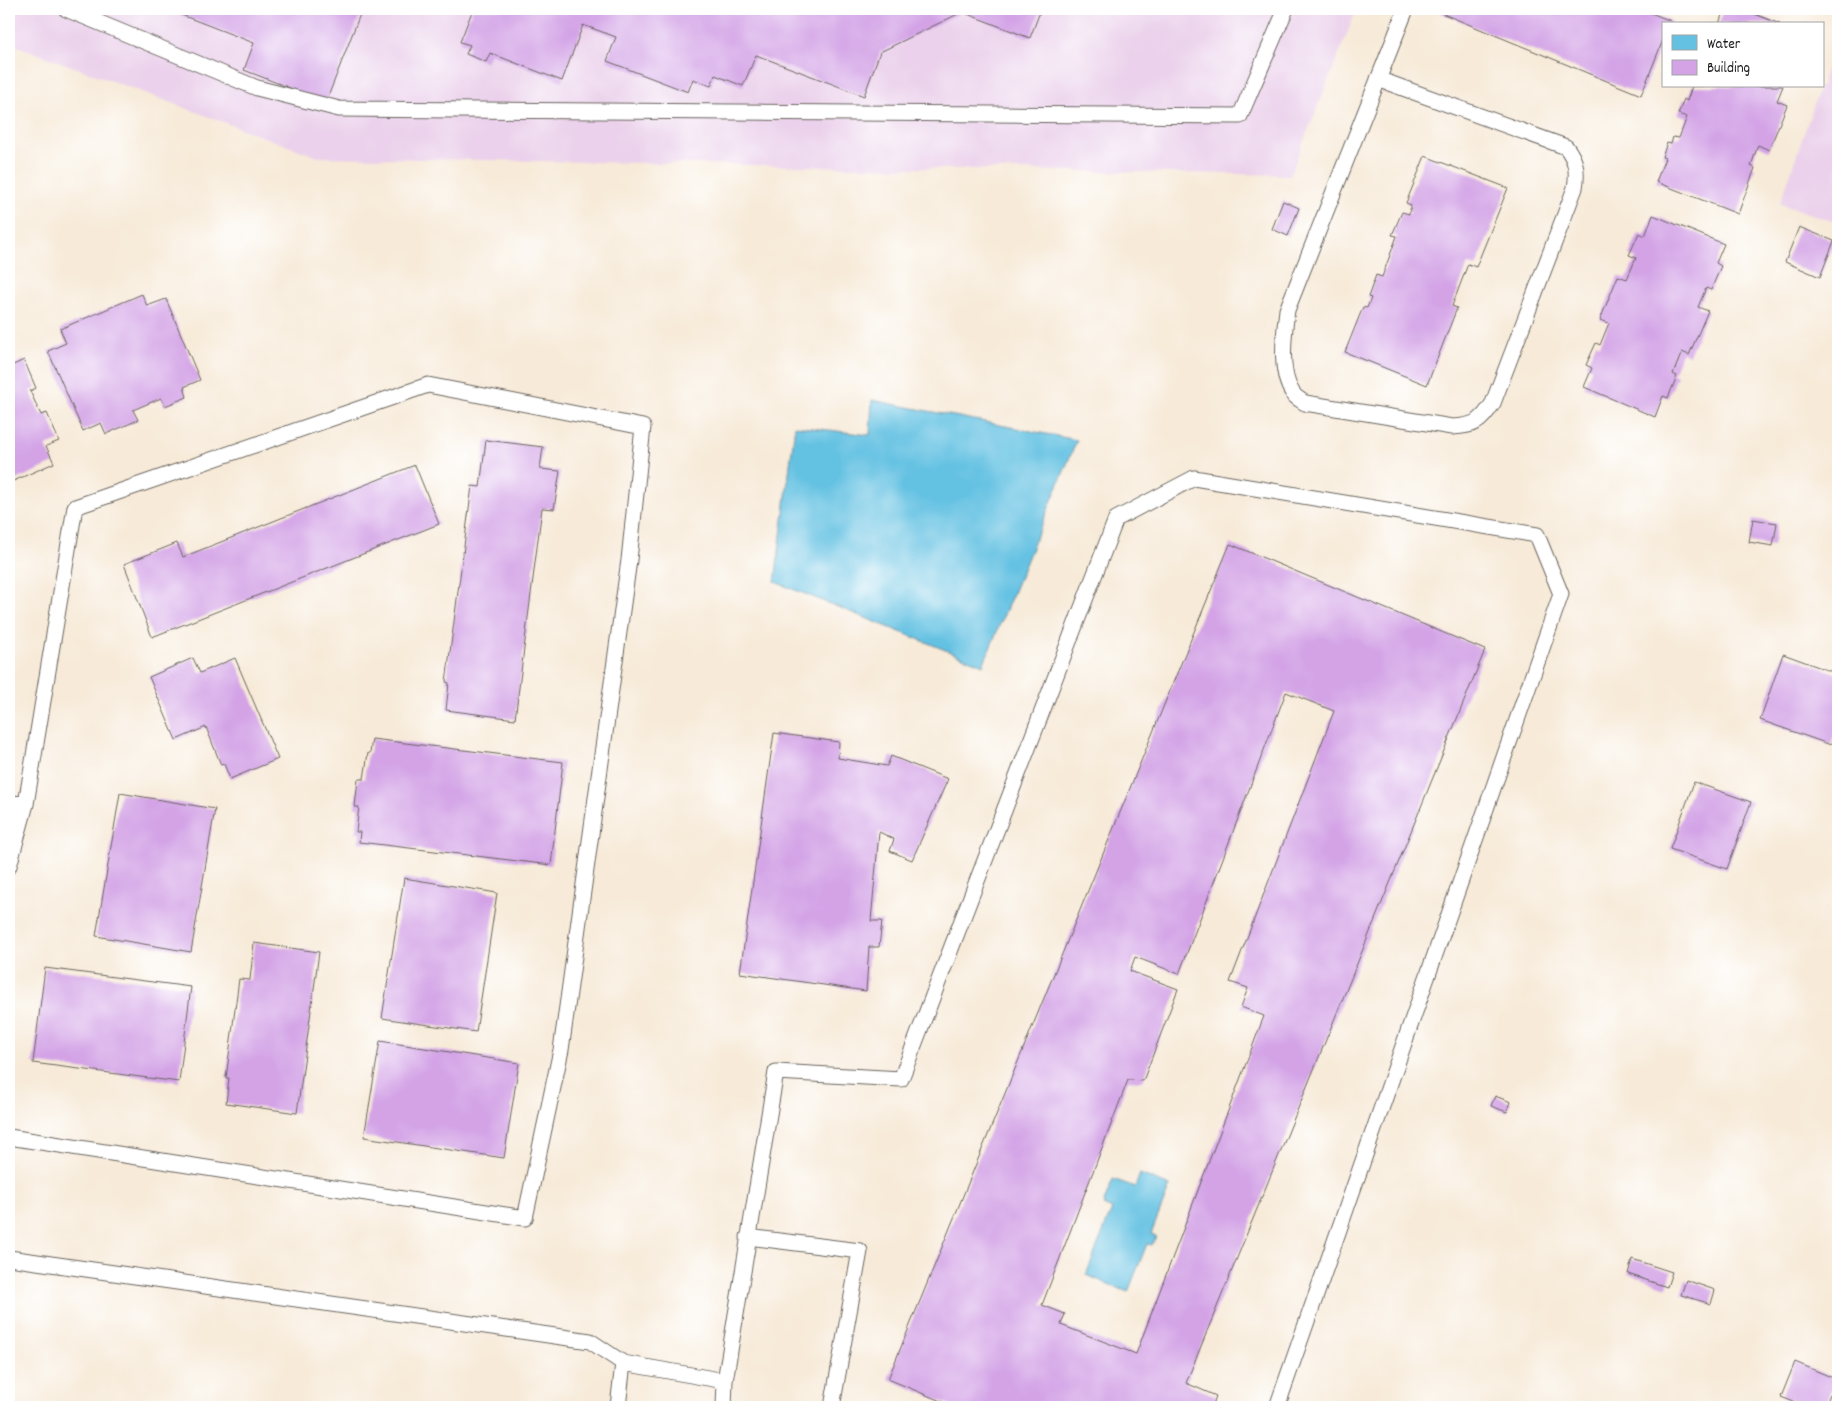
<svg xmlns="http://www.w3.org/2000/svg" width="1847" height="1416" font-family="Dekko,sans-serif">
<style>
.built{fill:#ebd1eb}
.water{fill:#64c1e2;stroke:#406e7f}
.building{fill:#d3a3e6;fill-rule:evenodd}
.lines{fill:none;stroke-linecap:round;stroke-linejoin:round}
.service-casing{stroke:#69645e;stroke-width:17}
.service{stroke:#fff;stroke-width:15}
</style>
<rect width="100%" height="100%" fill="#fff"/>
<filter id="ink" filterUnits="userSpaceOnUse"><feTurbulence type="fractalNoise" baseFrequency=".02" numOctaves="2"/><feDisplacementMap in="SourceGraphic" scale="10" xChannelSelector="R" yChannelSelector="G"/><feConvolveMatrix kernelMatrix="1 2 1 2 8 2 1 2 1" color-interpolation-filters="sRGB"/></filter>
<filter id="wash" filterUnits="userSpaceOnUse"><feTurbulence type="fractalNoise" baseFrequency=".0096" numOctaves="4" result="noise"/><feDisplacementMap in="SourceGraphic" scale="20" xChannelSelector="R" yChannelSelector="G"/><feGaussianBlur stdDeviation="1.12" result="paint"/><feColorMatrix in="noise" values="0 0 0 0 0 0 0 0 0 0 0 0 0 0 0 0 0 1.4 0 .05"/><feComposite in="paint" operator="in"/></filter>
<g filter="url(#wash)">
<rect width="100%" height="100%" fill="#f7ead8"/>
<path class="built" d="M9 9H1357L1290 175 318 157 9 43Z
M1838 35V223L1780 204 1820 86H1823V78Z"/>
<path class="water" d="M872 400 1077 440 983 665 775 582 795 426 870 435Z
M1140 1174 1170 1186 1151 1234 1156 1236 1152 1245 1147 1244 1128 1292 1086 1275 1112 1209 1103 1205 1113 1179 1135 1187Z"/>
<g id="blocks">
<path class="building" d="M166 9H362L326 102 244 70 254 43Z
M473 9H1041L1030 38 962 12 880 52 864 96 756 55 743 86 715 75 711 86 693 79 688 92 607 61 616 37 583 25 562 81 490 53 486 62 466 54 470 45 460 42Z
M1443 9H1641L1671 21 1670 24H1663V40L1641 95 1441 13Z
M1724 9H1742L1780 24H1719Z
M1692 86H1783L1777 101 1787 105 1769 150 1758 145 1751 166 1755 168 1738 214 1656 182 1665 158 1662 157 1667 143 1671 144 1673 137 1679 138 1687 117 1678 114 1684 99 1687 101Z
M1425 156 1508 188 1476 267 1468 264 1452 306 1457 308 1427 385 1345 352 1363 307 1367 308 1371 298 1368 297 1376 275 1382 277 1397 236 1392 235 1402 212 1409 214 1411 205 1406 203Z
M1283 201 1299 208 1288 236 1272 229Z
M1653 215 1724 244 1716 263 1721 266 1711 290 1706 288 1698 307 1708 311 1689 355 1682 352 1673 374 1677 376 1668 398 1663 396 1655 417 1584 387 1592 368 1586 365 1596 343 1600 345 1609 323 1600 320 1618 276 1627 279 1636 258 1629 255 1639 233 1645 236Z
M1799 227 1834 241 1820 277 1785 262Z
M142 294 147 306 166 299 200 380 184 387 187 397 165 406 161 398 133 410 138 420 106 434 101 423 83 431 48 351 66 343 60 329Z
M24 360 36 388 30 391 41 415 47 413 59 441 46 446 54 463 9 483V361L11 366Z
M486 440 543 447 540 469 560 471 554 509 542 508 515 719 446 710 449 683 446 682 472 486 480 487Z
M415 465 439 524 152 637 124 564 177 543 183 557Z
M1753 519 1777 523 1773 546 1749 542Z
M1230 544 1485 650 1186 1383 1216 1396 1212 1407H1063L1053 1403 1051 1407H955L888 1379ZM1286 692 1334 711 1230 982 1248 988 1241 1007 1264 1016 1136 1354 1061 1325 1065 1314 1042 1305 1128 1080 1143 1081 1178 989 1130 971 1135 957 1179 974Z
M1783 654 1838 674V724L1831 745 1760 720Z
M193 658 200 673 235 658 278 759 230 779 224 764 221 765 206 727 176 740 149 677Z
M774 733 839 742 838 758 887 766 891 756 948 779 912 860 890 851 894 839 879 832 871 921H882L879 947H869L866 991 740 973Z
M372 739 563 762 551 865 359 842 360 832H356L359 807H355L358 779H364L368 753H370Z
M1694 782 1751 802 1727 869 1670 849Z
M120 793 215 809 191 952 96 936Z
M404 878 497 893 476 1032 382 1018Z
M254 943 319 952 297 1113 226 1103 229 1078H226L239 979 250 980Z
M45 968 191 987 179 1082 33 1063Z
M380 1041 519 1063 504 1158 364 1137Z
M1495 1096 1511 1102 1507 1112 1491 1106Z
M1632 1259 1672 1272 1667 1287 1628 1274Z
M1686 1280 1715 1290 1711 1304 1681 1295Z
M1795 1362 1836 1379 1825 1407H1807L1781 1397Z"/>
</g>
</g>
<g filter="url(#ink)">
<use href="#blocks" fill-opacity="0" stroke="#69645e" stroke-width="1"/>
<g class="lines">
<defs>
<path id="service" d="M66 9 257 88 339 109 1240 116 1286 9
M1378 79 1566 147C1576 160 1578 171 1575 188L1493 403C1481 422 1475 426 1452 427L1305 403C1302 401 1298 399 1295 396 1278 376 1284 334 1287 310L1406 9
M9 803 26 804
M9 866 26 804 75 507 428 385 643 427 629 560 561 1050 525 1218 9 1137
M748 1237 860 1251 832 1407
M9 1258 590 1341 623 1363 725 1381
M618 1407 623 1363
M724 1407 725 1381 776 1072 901 1079 1116 519 1194 478 1537 535 1561 594 1277 1407"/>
</defs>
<use href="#service" class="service-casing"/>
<use href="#service" class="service"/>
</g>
</g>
<rect width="1847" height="1416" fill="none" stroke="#fff" stroke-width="30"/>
<rect x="1662" y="22" width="162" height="65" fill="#ffffff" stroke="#a4a4a4"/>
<rect x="1672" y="35" width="25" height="15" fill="#64c1e2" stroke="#a4a4a4"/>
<text x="1707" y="48" font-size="15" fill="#1c1c1c">Water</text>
<rect x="1672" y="60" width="25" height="15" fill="#d3a3e6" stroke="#a4a4a4"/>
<text x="1707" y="72" font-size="15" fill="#1c1c1c">Building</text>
</svg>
